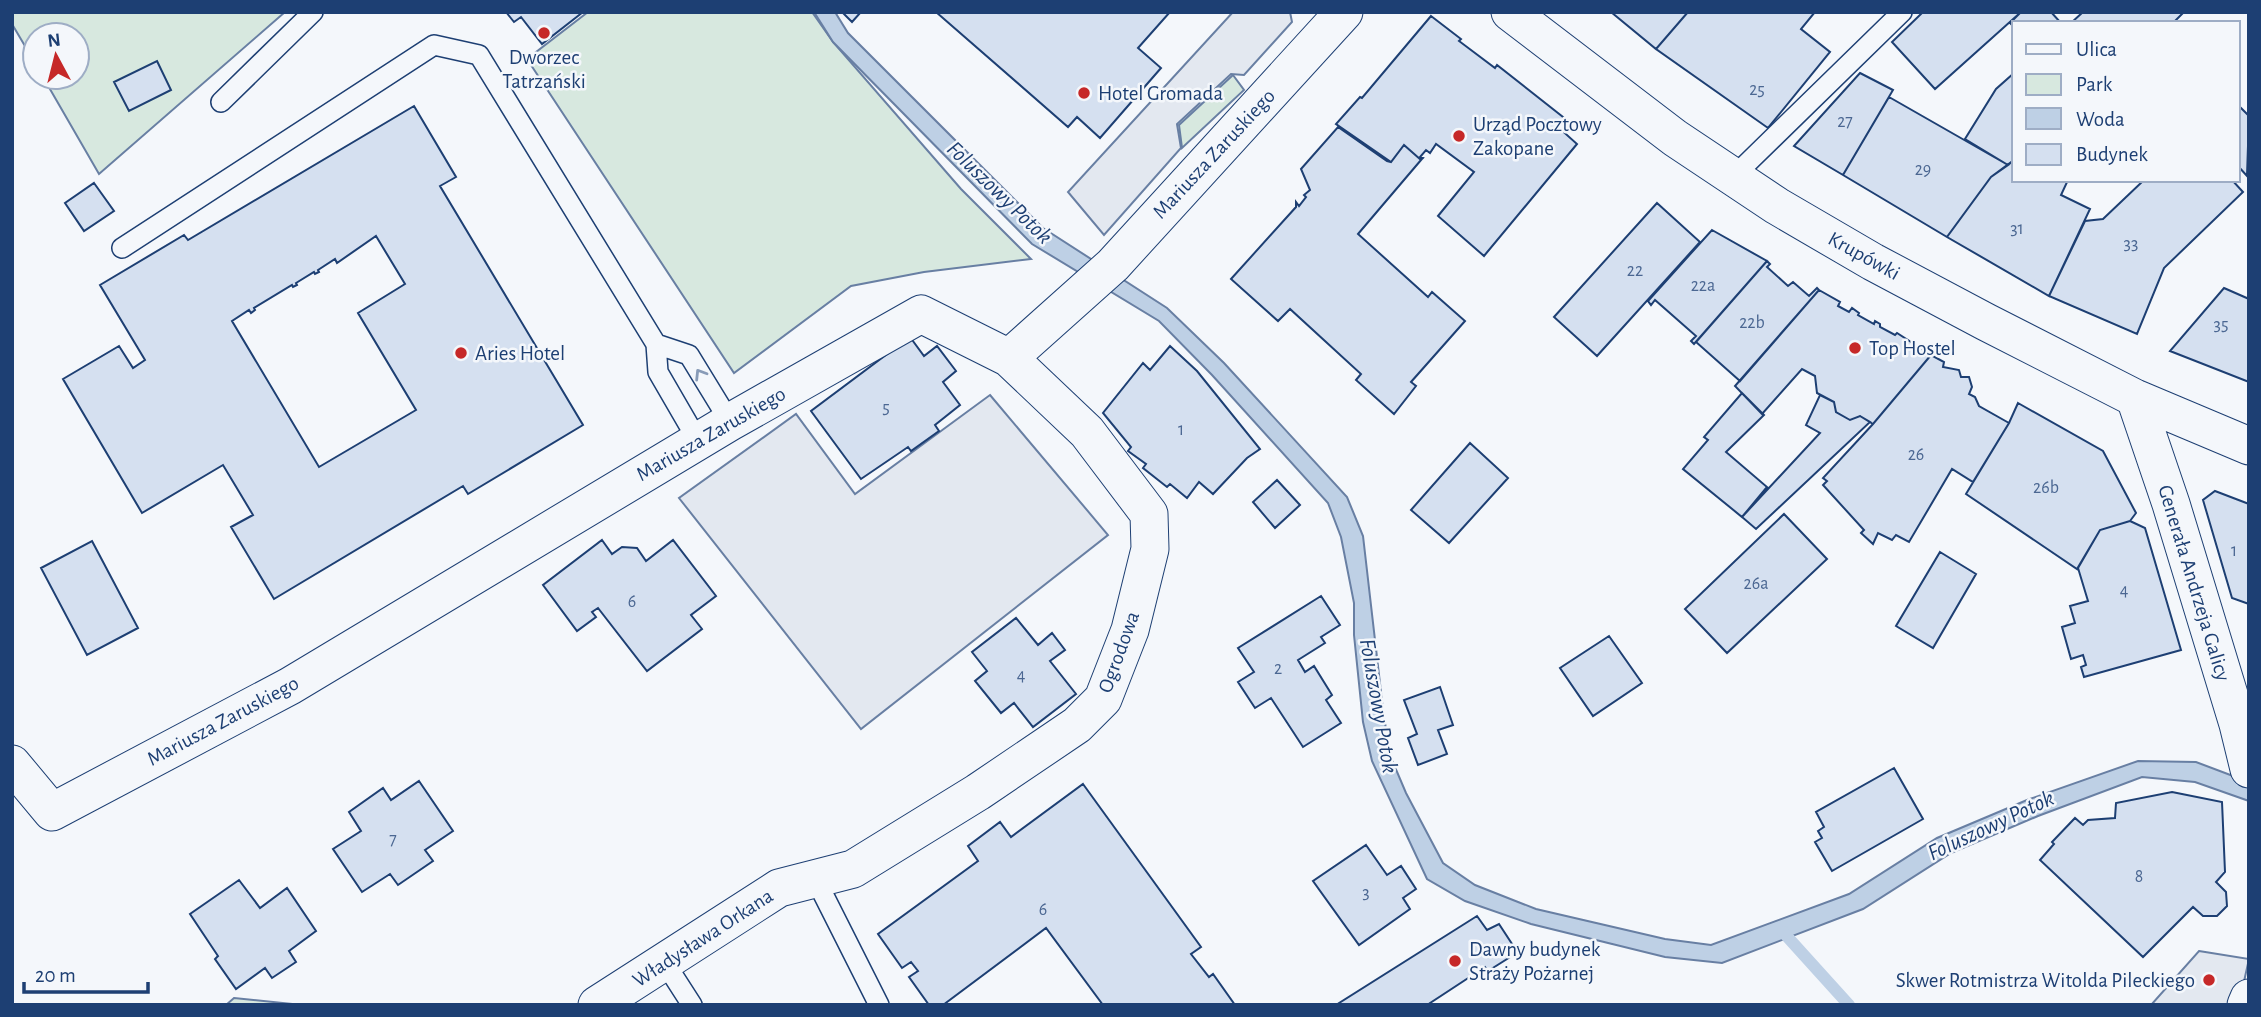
<svg xmlns="http://www.w3.org/2000/svg" width="2261" height="1017" font-family="'Alegreya Sans',sans-serif">
<style>
.green{fill:#d7e8df;stroke:#687fa3;stroke-width:2}
.parking{fill:#e3e8f0;stroke:#687fa3;stroke-width:2}
.water{fill:#bed0e5;stroke:#687fa3;stroke-width:2}
.lines{fill:none;stroke-linecap:round;stroke-linejoin:round}
.stream{stroke:#bed0e5;stroke-width:12}
.building{fill:#d5e0f0;stroke:#1d3f73;stroke-width:2;fill-rule:evenodd}
.lane-casing{stroke:#1d3f73;stroke-width:22}
.street-casing{stroke:#1d3f73;stroke-width:39}
.lane{stroke:#f4f7fb;stroke-width:19}
.street{stroke:#f4f7fb;stroke-width:37}
.oneway{stroke:#889bb7}
.poi-dot{fill:#c62828;stroke:#f4f7fb;stroke-width:2.5}
.labels{text-anchor:middle;dominant-baseline:central;stroke-width:5;stroke-linejoin:round;paint-order:stroke}
.number-label{font-size:18px;fill:#4b6792}
.poi-label{font-size:21px;fill:#1d3f73;stroke:#f4f7fb;text-anchor:start}
.street-label{font-size:21px;fill:#1d3f73;stroke:#f4f7fb}
.water-label{font-size:23px;font-style:italic;fill:#1d3f73;stroke:#f4f7fb}
</style>
<rect width="100%" height="100%" fill="#f4f7fb"/>
<path class="green" d="M12 12H285L99 174 43 77H77V35H35V63L12 24Z
M588 12H812L833 42 961 189 1031 259 924 272 851 286 734 373 527 59Z
M1233 75 1244 90 1182 148 1179 125Z
M234 998 302 1005H226Z"/>
<path class="parking" d="M1233 12H1290L1292 22 1244 75 1231 74 1177 124 1181 148 1104 235 1068 192Z
M990 395 1108 535 861 729 679 498 796 414 855 494Z
M2199 951 2249 959 2241 995 2237 1005H2151Z"/>
<path class="water" d="M814 12H835L848 33 1043 228 1167 308 1224 363 1347 497 1363 536 1384 718 1392 760 1406 793 1443 863 1475 885 1536 909 1665 939 1711 945 1849 894 1937 838 2027 800 2138 761 2196 762 2249 782V801L2195 782 2142 777 2038 816 1951 853 1863 909 1722 963 1665 957 1531 924 1465 901 1427 879 1372 761 1363 722 1354 635V603L1341 537 1328 503 1212 375 1159 321 1032 244 833 42Z"/>
<g class="lines">
<path class="stream" d="M1783 932 1849 1005"/>
</g>
<path class="building" d="M506 12H583L542 44 521 17 514 22Z
M842 12H861L852 22Z
M936 12H1170L1138 48 1161 68 1100 138 1077 117 1068 127Z
M1611 12H1688L1656 49Z
M1688 12H1815L1801 29 1830 52 1768 128 1656 49Z
M1923 12H2021L1935 89 1892 42Z
M2021 12H2051L2061 23H2014V27L2010 23Z
M2083 12H2184L2173 23H2071Z
M1431 16 1461 39 1459 41 1495 68 1497 65 1563 117 1565 119 1558 127 1577 144 1484 256 1438 216 1474 172 1436 144 1430 153 1426 150 1420 157 1423 158 1421 160 1404 145 1391 162 1336 124 1360 97 1362 98Z
M157 61 171 90 129 111 114 82Z
M1860 73 1893 90 1843 175 1794 146Z
M2014 73V160L2008 165 1965 139 1996 89Z
M1889 97 2008 165 1991 177 1947 237 1843 175Z
M2238 105 2249 116 2247 176 2238 166Z
M414 106 456 177 440 186 583 425 468 494 463 486 274 599 231 527 253 515 223 465 142 513 63 379 119 346 133 368 145 360 100 285 184 235 188 240ZM376 236 405 284 358 313 416 410 319 467 232 321 249 310 251 313 255 310 254 308 292 285 293 287 297 285 296 283 314 272 315 274 319 272 318 270 335 259 337 263Z
M1338 127 1387 161 1391 162 1404 145 1421 160 1358 234 1428 297 1432 292 1465 321 1411 382 1416 386 1394 414 1356 380 1361 374 1290 309 1278 321 1231 279 1296 207V202L1299 206 1306 197 1304 195 1310 190 1301 169Z
M2014 160V180H2068L2061 195 2090 209 2049 296 1947 237 1991 177Z
M2144 180H2232L2243 192 2164 268 2137 334 2049 296 2085 221 2103 219Z
M94 183 114 211 84 231 65 203Z
M1657 203 1700 242 1597 356 1554 317Z
M1712 230 1767 261 1694 344 1691 341 1696 336 1655 300 1651 305 1648 301Z
M1767 261 1770 264 1767 267 1788 286 1793 282 1809 296 1817 288 1819 290 1740 381 1696 342Z
M2224 288 2249 299V382L2170 351Z
M1819 290 1840 302 1838 306 1849 312 1852 308 1859 313 1858 315 1874 324 1875 321 1880 324V327L1895 335 1897 333 1931 355 1873 424 1860 416 1850 420 1836 412 1834 402 1817 393 1815 376 1802 369 1762 414 1735 386Z
M910 337 924 356 937 346 956 371 943 382 960 405 935 425 939 431 911 451 908 447 861 479 811 411Z
M1170 346 1197 371 1260 449 1247 458 1213 494 1199 482 1187 498 1170 484 1167 487 1143 468 1146 464 1128 451 1131 447 1103 413 1143 363 1150 370Z
M1931 355 1944 362 1943 367 1959 370 1961 377H1969L1972 387 1969 394 1975 397 1979 406 2009 423 1973 482 1952 469 1909 542 1896 535 1892 540 1878 533 1873 544 1861 533 1864 530 1823 485 1827 481 1823 478 1873 424Z
M1742 393 1764 415 1726 452 1767 487 1742 517 1683 469 1708 440 1704 437Z
M1820 395 1834 402 1836 412 1850 420 1860 416 1870 422 1756 529 1742 517 1820 433 1806 425Z
M2018 403 2103 451 2136 513 2130 521 2100 530 2077 569 1966 494 2009 423Z
M1470 443 1508 478 1449 543 1411 510Z
M1277 480 1300 505 1275 528 1253 502Z
M2215 491 2249 504V604L2232 598 2203 500Z
M1784 514 1827 559 1727 653 1685 609Z
M2130 521 2145 528 2181 650 2084 677 2081 667 2086 665 2083 655 2071 659 2062 627 2075 623 2070 606 2088 601 2078 568 2100 530Z
M602 540 612 554 622 547 637 548 646 561 673 540 716 596 691 615 702 629 647 671 598 608 592 612 596 617 577 631 543 585Z
M92 541 138 628 87 655 41 568Z
M1940 552 1976 574 1933 648 1896 626Z
M1321 596 1340 625 1321 637 1325 643 1298 660 1305 672 1314 666 1332 695 1326 700 1341 723 1303 747 1271 698 1255 708 1238 682 1254 672 1238 648Z
M1016 618 1038 645 1052 633 1065 650 1050 661 1076 694 1033 727 1014 703 1001 713 975 681 987 671 972 652Z
M1609 636 1642 683 1593 716 1560 668Z
M1440 687 1453 725 1438 730 1447 754 1418 765 1408 738 1417 734 1404 700Z
M1894 768 1923 819 1832 871 1815 842 1822 838 1818 831 1824 827 1816 812Z
M419 781 453 831 425 850 433 861 398 885 390 874 362 892 333 849 361 831 349 812 383 788 391 800Z
M1083 784 1201 947 1191 954 1209 977 1213 974 1235 1005H1103L1046 928 943 1005H929L909 977 918 971 911 962 902 968 878 934 978 861 968 846 1000 822 1011 837Z
M2172 792 2222 802 2225 872 2216 882 2226 892 2227 906 2217 916H2203L2193 907 2143 957 2040 860 2054 844 2052 842 2075 818 2083 825 2088 820 2115 818 2116 803Z
M1366 845 1387 875 1401 866 1416 889 1403 898 1410 909 1359 945 1313 881Z
M239 880 260 908 287 888 316 931 289 951 296 962 272 978 265 968 236 989 215 959 218 956 190 914Z
M1477 916 1487 930 1499 924 1516 950 1513 951 1515 954 1488 971 1485 967 1427 1005H1336Z"/>
<g class="lines">
<defs>
<path id="lane" d="M221 102 313 12
M1734 176 1902 12
M122 248 434 45 479 55 656 344 658 372 698 441
M656 344 689 355 730 422
M815 878 879 1005
M665 963 692 1005"/>
<path id="street" d="M1510 12 1675 138 1777 206 1873 262 1986 322 2135 398 2249 446
M1009 358 1113 265 1344 12
M2135 398 2171 504 2238 724 2249 769
M12 764 52 812 290 686 730 422 921 314 1009 358 1087 432 1149 514 1150 549 1130 630 1103 699 1077 725 978 792 853 869 779 888 597 1005
M2246 1005 2249 998"/>
</defs>
<use href="#lane" class="lane-casing"/>
<use href="#street" class="street-casing"/>
<use href="#lane" class="lane"/>
<use href="#street" class="street"/>
</g>
<defs><path id="oneway-chevron" d="M-2-3.5L2.5 0L-2 3.5" fill="none" stroke-width="1.6" stroke-linecap="round" stroke-linejoin="round" transform="scale(1.75)"/></defs>
<use class="oneway" href="#oneway-chevron" transform="translate(700 374) rotate(-122)"/>
<g class="poi-dot">
<circle cx="544" cy="33" r="7"/>
<circle cx="1084" cy="93" r="7"/>
<circle cx="1459" cy="136" r="7"/>
<circle cx="1855" cy="348" r="7"/>
<circle cx="461" cy="353" r="7"/>
<circle cx="1455" cy="961" r="7"/>
<circle cx="2209" cy="980" r="7"/>
</g>
<g class="labels">
<g class="number-label">
<text x="1757" y="90">25</text>
<text x="1845" y="122">27</text>
<text x="1923" y="170">29</text>
<text x="2017" y="229">31</text>
<text x="2131" y="244">33</text>
<text x="1635" y="271">22</text>
<text x="1703" y="286">22a</text>
<text x="1752" y="323">22b</text>
<text x="2221" y="325">35</text>
<text x="886" y="408">5</text>
<text x="1181" y="430">1</text>
<text x="1916" y="455">26</text>
<text x="2046" y="488">26b</text>
<text x="2234" y="551">1</text>
<text x="1756" y="584">26a</text>
<text x="2124" y="591">4</text>
<text x="632" y="602">6</text>
<text x="1278" y="669">2</text>
<text x="1021" y="676">4</text>
<text x="393" y="840">7</text>
<text x="2139" y="877">8</text>
<text x="1366" y="893">3</text>
<text x="1043" y="910">6</text>
</g>
<g class="poi-label">
<text x="544" y="57" text-anchor="middle">Dworzec<tspan x="544" dy="24">Tatrzański</tspan></text>
<text x="1098" y="93">Hotel Gromada</text>
<text x="1473" y="124">Urząd Pocztowy<tspan x="1473" dy="24">Zakopane</tspan></text>
<text x="1869" y="348">Top Hostel</text>
<text x="475" y="353">Aries Hotel</text>
<text x="1469" y="949">Dawny budynek<tspan x="1469" dy="24">Straży Pożarnej</tspan></text>
<text x="2195" y="980" text-anchor="end">Skwer Rotmistrza Witolda Pileckiego</text>
</g>
<g class="street-label">
<text transform="translate(1214 154) rotate(-47)">Mariusza Zaruskiego</text>
<text transform="translate(1864 256) rotate(29)">Krupówki</text>
<text transform="translate(711 434) rotate(-30)">Mariusza Zaruskiego</text>
<text transform="translate(2194 583) rotate(73)">Generała Andrzeja Galicy</text>
<text transform="translate(1119 652) rotate(-70)">Ogrodowa</text>
<text transform="translate(223 721) rotate(-28)">Mariusza Zaruskiego</text>
<text transform="translate(703 938) rotate(-33)">Władysława Orkana</text>
</g>
<g class="water-label">
<text transform="translate(999 193) rotate(44)">Foluszowy Potok</text>
<text transform="translate(1378 706) rotate(80)">Foluszowy Potok</text>
<text transform="translate(1991 826) rotate(-25)">Foluszowy Potok</text>
</g>
</g>
<rect width="2261" height="1017" fill="none" stroke="#1d3f73" stroke-width="28"/>
<rect x="2012" y="21" width="228" height="161" fill="#f4f7fb" stroke="#9eadc5" stroke-width="2"/>
<rect x="2026" y="44" width="35" height="10" fill="#f4f7fb" stroke="#9eadc5" stroke-width="2"/>
<text x="2076" y="56" font-size="21" fill="#1d3f73">Ulica</text>
<rect x="2026" y="74" width="35" height="21" fill="#d7e8df" stroke="#9eadc5" stroke-width="2"/>
<text x="2076" y="91" font-size="21" fill="#1d3f73">Park</text>
<rect x="2026" y="108" width="35" height="21" fill="#bed0e5" stroke="#9eadc5" stroke-width="2"/>
<text x="2076" y="126" font-size="21" fill="#1d3f73">Woda</text>
<rect x="2026" y="144" width="35" height="21" fill="#d5e0f0" stroke="#9eadc5" stroke-width="2"/>
<text x="2076" y="161" font-size="21" fill="#1d3f73">Budynek</text>
<g transform="translate(56 56) rotate(353)"><circle r="33" fill="#f4f7fb" stroke="#9eadc5" stroke-width="2"/>
<path d="M0-5L12 26L0 18L-12 26Z" fill="#c62828"/>
<text y="-10" font-size="19" font-weight="bold" text-anchor="middle" fill="#1d3f73">N</text>
</g>
<path d="M24 982v10h124v-10" fill="none" stroke="#1d3f73" stroke-width="3.5"/>
<text x="35" y="982" font-size="21" fill="#1d3f73" stroke="#f4f7fb" stroke-width="5" paint-order="stroke">20 m</text>
</svg>
